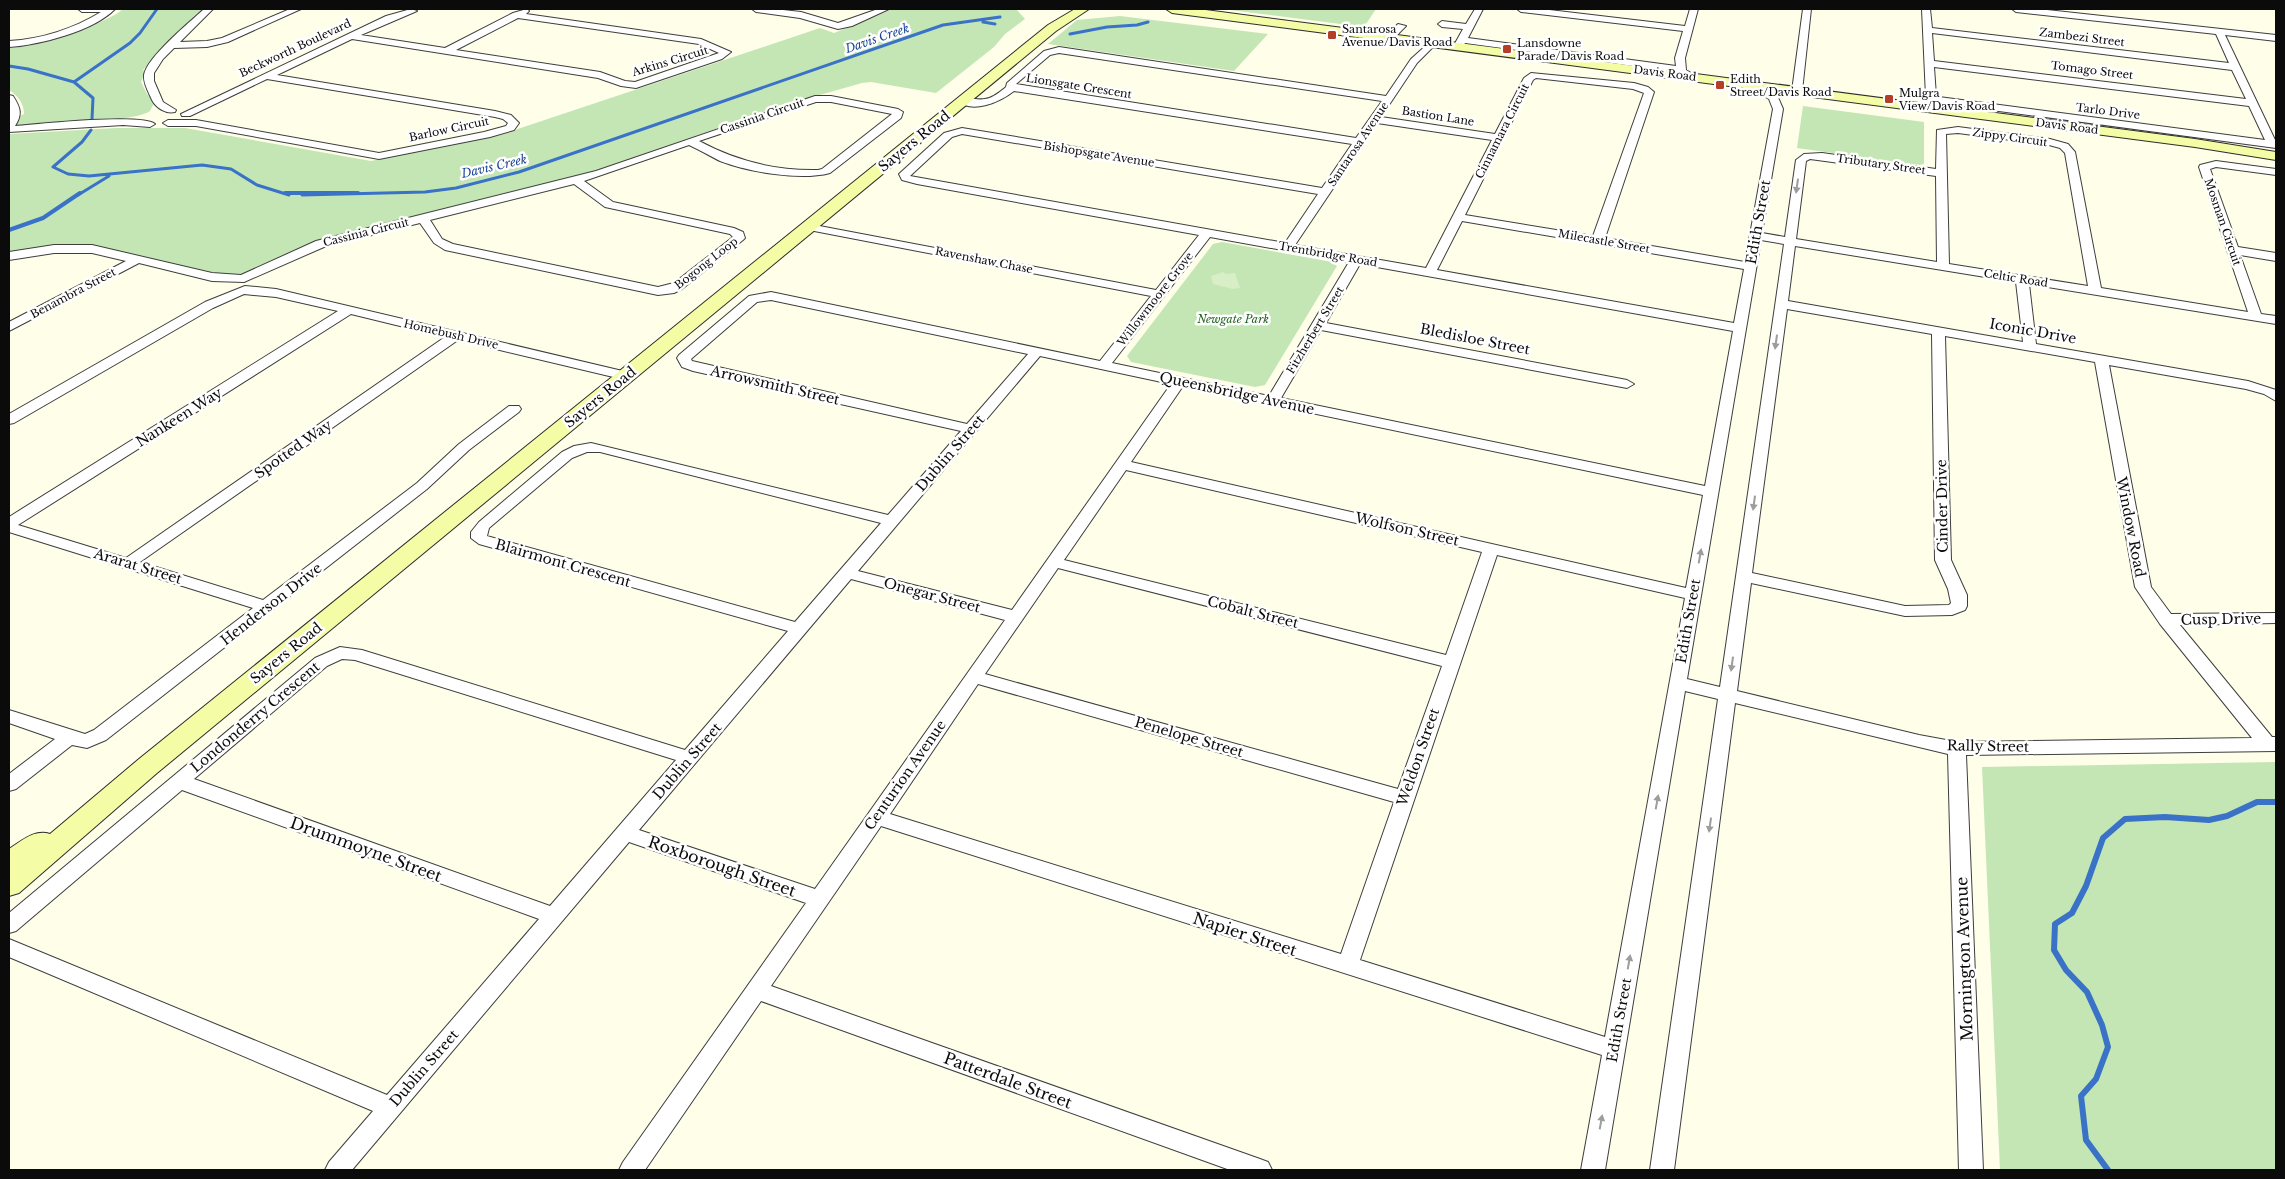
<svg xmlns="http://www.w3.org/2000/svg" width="2285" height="1179" font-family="'Libre Baskerville',serif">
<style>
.green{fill:#c4e6b5}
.pitch{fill:#d8eec6}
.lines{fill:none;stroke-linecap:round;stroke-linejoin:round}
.stream-far2{stroke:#3a72c7;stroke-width:3}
.stream-far1{stroke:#3a72c7;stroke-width:4}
.stream{stroke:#3a72c7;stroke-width:6}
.street-casing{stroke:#3e3e3e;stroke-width:2}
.secondary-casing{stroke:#2d2d2d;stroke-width:2}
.street{fill:#fff;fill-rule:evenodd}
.secondary{fill:#f4fca6;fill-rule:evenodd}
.oneway{fill:#9d9d9d}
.poi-dot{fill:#b43f29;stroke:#fff;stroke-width:2}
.labels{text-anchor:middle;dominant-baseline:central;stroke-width:5;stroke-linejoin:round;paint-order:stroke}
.far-poi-label{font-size:11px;fill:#0b0b0b;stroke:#fff;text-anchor:start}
.far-street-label{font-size:11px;fill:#0b0b0b;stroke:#fff}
.far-park-label{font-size:11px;font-style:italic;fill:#1f5f1e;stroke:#fff}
.far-water-label{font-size:12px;font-style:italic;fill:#1a4696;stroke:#fff}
.street-label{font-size:14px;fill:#0b0b0b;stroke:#fff}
.near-street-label{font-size:16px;fill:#0b0b0b;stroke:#fff}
</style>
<rect width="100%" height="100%" fill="#fefee9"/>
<path class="green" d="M123 9H206L194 16 143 70 145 72 141 82 147 94 152 98 153 105 150 111C138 121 34 129 17 125L16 124 20 116 24 114C24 103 18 96 9 90V48C34 47 105 25 123 9Z
M893 9H1016L1025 19 1005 34 994 47 936 93 871 82 862 83 781 106 591 173 318 241 299 248 247 274 239 276 220 274 94 246 22 251 9 254V134L116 128H185L371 161 500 135 820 28 834 33Z
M1222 9H1376L1364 27Z
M1120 16 1268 34 1234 71 1048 44 1077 20Z
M1803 106 1924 122V164L1919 165 1797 148Z
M1222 242 1332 262 1337 266 1265 385 1255 387 1131 362 1127 356 1213 244Z
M2276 762V1170H2000L1982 767Z"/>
<path class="pitch" d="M1223 272 1226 274 1235 273 1240 288 1233 289 1213 284 1211 276Z"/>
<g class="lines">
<path class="stream-far2" d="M983 22 995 24
M1070 34 1107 27 1137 25 1148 22
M9 66 28 69 74 82 93 98 92 119
M74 82 130 43 140 33 157 9
M91 130 82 142 53 167 68 174 89 176 202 165 231 169 257 185 289 195
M78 195 109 176
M302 195 425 192 456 188 519 172 943 25 1000 17"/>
<path class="stream-far1" d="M285 193H358
M9 230 43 218 80 193"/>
<path class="stream" d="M2108 1170 2086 1140 2081 1096 2096 1079 2108 1047 2102 1025 2087 992 2066 970 2054 950 2055 924 2072 913 2086 886 2103 838 2125 819 2165 817 2209 820 2227 816 2257 802H2276"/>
<defs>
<path id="street" d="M78 9H115C94 31 39 45 9 47V41C41 39 73 29 101 12H82Z
M204 9H213L180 42 207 41 222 38 290 9H301L228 42 207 47 174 48 163 59 154 73V81L163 102 176 110 175 112C166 114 156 108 152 100 149 93 143 83 144 75 147 57 190 22 204 9Z
M411 9 417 11 361 35 445 48 513 13 527 9 529 11 526 14 701 39 731 52 722 59 636 88 621 86 598 78 352 39 277 75 495 111 511 115 519 123 514 130 490 137 379 159 196 126H168L163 123 168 120H196L379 153 484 132 506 126 508 123 503 119 495 117 267 79 190 116H182L181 114 386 16ZM518 18 699 44 719 53 635 82 625 81 600 72 456 50Z
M752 9H774L801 12 838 23 878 9H889L852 26 838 29 800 18 756 12Z
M1475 9H1483L1468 38 1676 66 1675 58 1683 31 1521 12 1517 9H1541L1685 26 1690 9H1698L1685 58 1686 70 1698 77 1693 80 1670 71 1465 43 1461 49H1455L1453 47 1463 29 1442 27 1438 24 1442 21 1466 24Z
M1803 9H1811L1802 91 1797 94 1792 91Z
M1922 9H1930L1932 28 2229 63 2216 34 2016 12 2012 9H2038L2276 35V41L2225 35 2276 142V148L1932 102 1926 97ZM1932 33 2232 70 2246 99 1934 61ZM1934 67 2249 106 2265 140 1939 97 1936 96Z
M1398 24 1406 26 1397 35 1377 39 1372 36 1391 31Z
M1431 41 1436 44 1417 63 1381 117 1495 134 1524 78 1531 73 1634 83 1648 87 1654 92 1605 238 1745 262 1773 109 1769 99 1749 87V83L1752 82 1777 95 1783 109 1762 233 1785 237 1796 160 1804 154 1822 153 1936 169 1937 130 1958 127 2050 139 2068 144 2075 152 2101 288 2248 312 2199 167 2200 165 2216 161 2276 169V175L2216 167 2210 169 2238 247 2276 253V261L2240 255 2261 314 2276 316V324L2029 284 2036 344 2248 381 2276 390V401L2264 394 2246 389 2109 365 2151 587 2171 614 2276 613V623L2180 625 2272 737H2276V751L1966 755 1983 1170H1959L1948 754 1735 703 1674 1170H1650L1718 699 1685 691 1605 1170H1581L1602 1055 881 826 771 986 1260 1159 1268 1162 1272 1170H1230L761 1001 645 1170H619L623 1162 806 903 629 842 352 1170H325L329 1162 373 1111 9 957V939L387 1095 539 919 182 790 16 931 9 933V913L315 658 340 647 362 650 685 750 788 631 479 544 471 538V532L479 522 562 452 574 446 591 443 888 515 961 431 693 371 682 367 677 358 679 355 749 296 771 292 1100 361 1151 296 809 230 803 227 805 225 809 224 1156 290 1199 235 917 184 902 180 899 174 944 133 962 128 1322 188 1352 144 1014 91C1000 102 973 114 957 101 964 95 976 101 985 99 993 98 1000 92 1006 87L1007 83 1044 51 1059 47 1386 96 1411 59ZM1059 53 1382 101 1356 138 1016 84 1050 55ZM1536 78 1633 89 1644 93 1593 236 1465 215 1533 80ZM1377 123 1492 140 1426 268 1295 245ZM1958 133 2049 145 2060 148 2065 153 2088 286 1949 264 1946 134ZM962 134 1318 194 1285 243 910 176 952 137ZM1810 159 1936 176 1937 262 1796 239 1806 161ZM1462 221 1744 269 1734 323 1437 270ZM1210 237 1349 262 1269 396 1112 363ZM1761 240 1784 244 1720 687 1687 679ZM1795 246 2016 282 2023 342 1788 301ZM1360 264 1733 331 1705 486 1281 398 1321 330 1627 388 1634 384 1627 380 1326 323ZM771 300 1028 354 967 424 692 361 691 359 757 302ZM1787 309 1932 334 1935 560 1948 589 1951 603 1949 605 1905 606 1752 573ZM1945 336 2095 362 2135 587 2160 624 2252 738 1957 742 1919 735 1737 691 1751 583 1905 616 1952 615 1965 610 1967 606V595L1951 560ZM1040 356 1171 384 1012 610 858 571ZM1183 386 1703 495 1686 588 1131 462ZM587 452H600L881 523 795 622 487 536 489 528 572 458ZM1126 470 1482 552 1446 655 1064 560ZM1497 555 1685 598 1605 1037 1360 960ZM1058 568 1442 666 1398 789 985 674ZM851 579 1005 620 815 889 639 830ZM342 659 355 660 676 760 550 906 194 779 327 666ZM978 684 1394 802 1341 954 890 814Z
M9 95 13 96C20 107 23 114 15 126 37 124 143 113 155 124L150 127 123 125 9 132Z
M815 96H831L898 109 903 112 901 118 830 173C800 181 749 172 720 161 710 156 700 150 689 145L584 181 613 202 734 228 743 232 745 238 743 240 682 289 674 293 658 295 445 250 434 243 420 223 324 247 244 282 212 281 139 263 9 331V322L126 261 92 253H54L9 260V252L54 245H92L212 273 241 275 316 241 596 171ZM816 102H831L892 114 822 169 818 170C776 171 736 161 699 141ZM574 184 605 207 730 234 733 237 674 283 658 287 453 244 442 239 430 220Z
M245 286 276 289 631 373 633 376 626 380 458 340 140 562 263 600 417 483 459 444 509 406H519L521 409 519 412 469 450 427 489 106 740 87 748 72 745 16 789 9 791V774L55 739 9 723V710L85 734 94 730 253 608 9 532V517L338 311 276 297 244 294 213 308 14 423 9 424V414L205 302ZM351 314 445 337 126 558 18 525Z"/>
<path id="secondary" d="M1075 9H1089L1056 31 157 773 19 893 9 896V849C22 841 34 829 50 834L139 759 1048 25Z
M1166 9H1198L2195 139 2276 152V160L2195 147 1172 13Z"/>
</defs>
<use href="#street" class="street-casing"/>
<use href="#secondary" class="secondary-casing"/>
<use href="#street" class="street"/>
<use href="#secondary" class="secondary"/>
</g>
<defs><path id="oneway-solid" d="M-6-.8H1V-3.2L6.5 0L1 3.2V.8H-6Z" transform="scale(1.25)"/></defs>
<g class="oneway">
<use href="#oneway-solid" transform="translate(1797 186) rotate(98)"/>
<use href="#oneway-solid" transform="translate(1776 342) rotate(98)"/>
<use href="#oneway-solid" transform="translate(1754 503) rotate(98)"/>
<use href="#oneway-solid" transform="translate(1700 556) rotate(-80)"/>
<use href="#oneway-solid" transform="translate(1732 664) rotate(98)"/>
<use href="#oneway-solid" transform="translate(1657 802) rotate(-80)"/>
<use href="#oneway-solid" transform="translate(1710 825) rotate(98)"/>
<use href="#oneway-solid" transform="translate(1629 962) rotate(-80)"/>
<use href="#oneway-solid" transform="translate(1601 1122) rotate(-80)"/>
</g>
<g class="poi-dot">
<rect x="1327" y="30" width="10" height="10" rx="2.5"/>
<rect x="1502" y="44" width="10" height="10" rx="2.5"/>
<rect x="1715" y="80" width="10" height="10" rx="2.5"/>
<rect x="1884" y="94" width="10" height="10" rx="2.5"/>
</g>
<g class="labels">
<g class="far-poi-label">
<text x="1342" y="29">Santarosa<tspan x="1342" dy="13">Avenue/Davis Road</tspan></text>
<text x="1517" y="43">Lansdowne<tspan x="1517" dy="13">Parade/Davis Road</tspan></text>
<text x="1730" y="79">Edith<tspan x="1730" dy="13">Street/Davis Road</tspan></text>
<text x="1899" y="93">Mulgra<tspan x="1899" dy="13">View/Davis Road</tspan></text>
</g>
<g class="far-street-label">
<text transform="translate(2082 37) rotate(7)">Zambezi Street</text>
<text transform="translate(295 48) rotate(-25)">Beckworth Boulevard</text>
<text transform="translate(670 61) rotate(-17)">Arkins Circuit</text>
<text transform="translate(2092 70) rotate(7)">Tomago Street</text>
<text transform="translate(1665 73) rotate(7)">Davis Road</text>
<text transform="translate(1079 86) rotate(9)">Lionsgate Crescent</text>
<text transform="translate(2108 111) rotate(7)">Tarlo Drive</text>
<text transform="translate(762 116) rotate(-19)">Cassinia Circuit</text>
<text transform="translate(1438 116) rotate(9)">Bastion Lane</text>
<text transform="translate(2067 126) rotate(7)">Davis Road</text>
<text transform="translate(449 129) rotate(-12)">Barlow Circuit</text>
<text transform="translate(1502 131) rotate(-63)">Cinnamara Circuit</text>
<text transform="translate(2010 137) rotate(8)">Zippy Circuit</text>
<text transform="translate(1358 144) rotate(-56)">Santarosa Avenue</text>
<text transform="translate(1099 154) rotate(9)">Bishopsgate Avenue</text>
<text transform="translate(1881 164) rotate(8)">Tributary Street</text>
<text transform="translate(2223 222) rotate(71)">Mosman Circuit</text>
<text transform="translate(366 232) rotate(-14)">Cassinia Circuit</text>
<text transform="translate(1604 241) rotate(10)">Milecastle Street</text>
<text transform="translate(1328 254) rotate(10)">Trentbridge Road</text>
<text transform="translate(984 260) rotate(11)">Ravenshaw Chase</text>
<text transform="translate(706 263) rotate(-38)">Bogong Loop</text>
<text transform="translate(2016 278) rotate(9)">Celtic Road</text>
<text transform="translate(73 293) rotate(-28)">Benambra Street</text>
<text transform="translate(1155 299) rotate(-52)">Willowmoore Grove</text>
<text transform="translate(1315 330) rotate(-59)">Fitzherbert Street</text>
<text transform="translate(451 334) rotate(13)">Homebush Drive</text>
</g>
<g class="far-park-label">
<text x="1233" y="319">Newgate Park</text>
</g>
<g class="far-water-label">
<text transform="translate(877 38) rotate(-19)">Davis Creek</text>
<text transform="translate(494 166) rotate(-13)">Davis Creek</text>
</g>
<g class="street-label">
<text transform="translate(914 141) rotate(-39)">Sayers Road</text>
<text transform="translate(1758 222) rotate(-80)">Edith Street</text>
<text transform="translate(2033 331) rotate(10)">Iconic Drive</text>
<text transform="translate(1475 339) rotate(11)">Bledisloe Street</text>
<text transform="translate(775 385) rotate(13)">Arrowsmith Street</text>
<text transform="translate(1237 393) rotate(12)">Queensbridge Avenue</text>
<text transform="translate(600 397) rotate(-39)">Sayers Road</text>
<text transform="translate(179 417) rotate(-32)">Nankeen Way</text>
<text transform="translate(293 449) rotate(-35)">Spotted Way</text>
<text transform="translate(950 453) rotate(-49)">Dublin Street</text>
<text transform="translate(1942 506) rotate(-91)">Cinder Drive</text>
<text transform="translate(2131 527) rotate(79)">Window Road</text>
<text transform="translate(1407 529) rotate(13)">Wolfson Street</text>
<text transform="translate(563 563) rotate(16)">Blairmont Crescent</text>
<text transform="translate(138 566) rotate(17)">Ararat Street</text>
<text transform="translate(932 595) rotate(15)">Onegar Street</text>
<text transform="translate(271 604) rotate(-38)">Henderson Drive</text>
<text transform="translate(1253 612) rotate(14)">Cobalt Street</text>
<text transform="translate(2221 619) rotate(-1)">Cusp Drive</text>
<text transform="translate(1688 621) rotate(-80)">Edith Street</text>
<text transform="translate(286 653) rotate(-39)">Sayers Road</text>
<text transform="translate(255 717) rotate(-40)">Londonderry Crescent</text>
<text transform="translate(1189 737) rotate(16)">Penelope Street</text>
<text transform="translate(1988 746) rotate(1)">Rally Street</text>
<text transform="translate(1418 757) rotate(-71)">Weldon Street</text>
<text transform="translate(687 761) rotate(-49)">Dublin Street</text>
<text transform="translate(905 775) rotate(-55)">Centurion Avenue</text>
<text transform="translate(1619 1020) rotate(-80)">Edith Street</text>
<text transform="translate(424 1068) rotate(-49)">Dublin Street</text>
</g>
<g class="near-street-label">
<text transform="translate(366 849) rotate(20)">Drummoyne Street</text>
<text transform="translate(722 866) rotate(19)">Roxborough Street</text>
<text transform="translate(1245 934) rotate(18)">Napier Street</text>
<text transform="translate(1964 959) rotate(-92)">Mornington Avenue</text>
<text transform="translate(1008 1080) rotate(20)">Patterdale Street</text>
</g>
</g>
<rect width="2285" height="1179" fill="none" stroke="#0b0b0b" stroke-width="20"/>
</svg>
